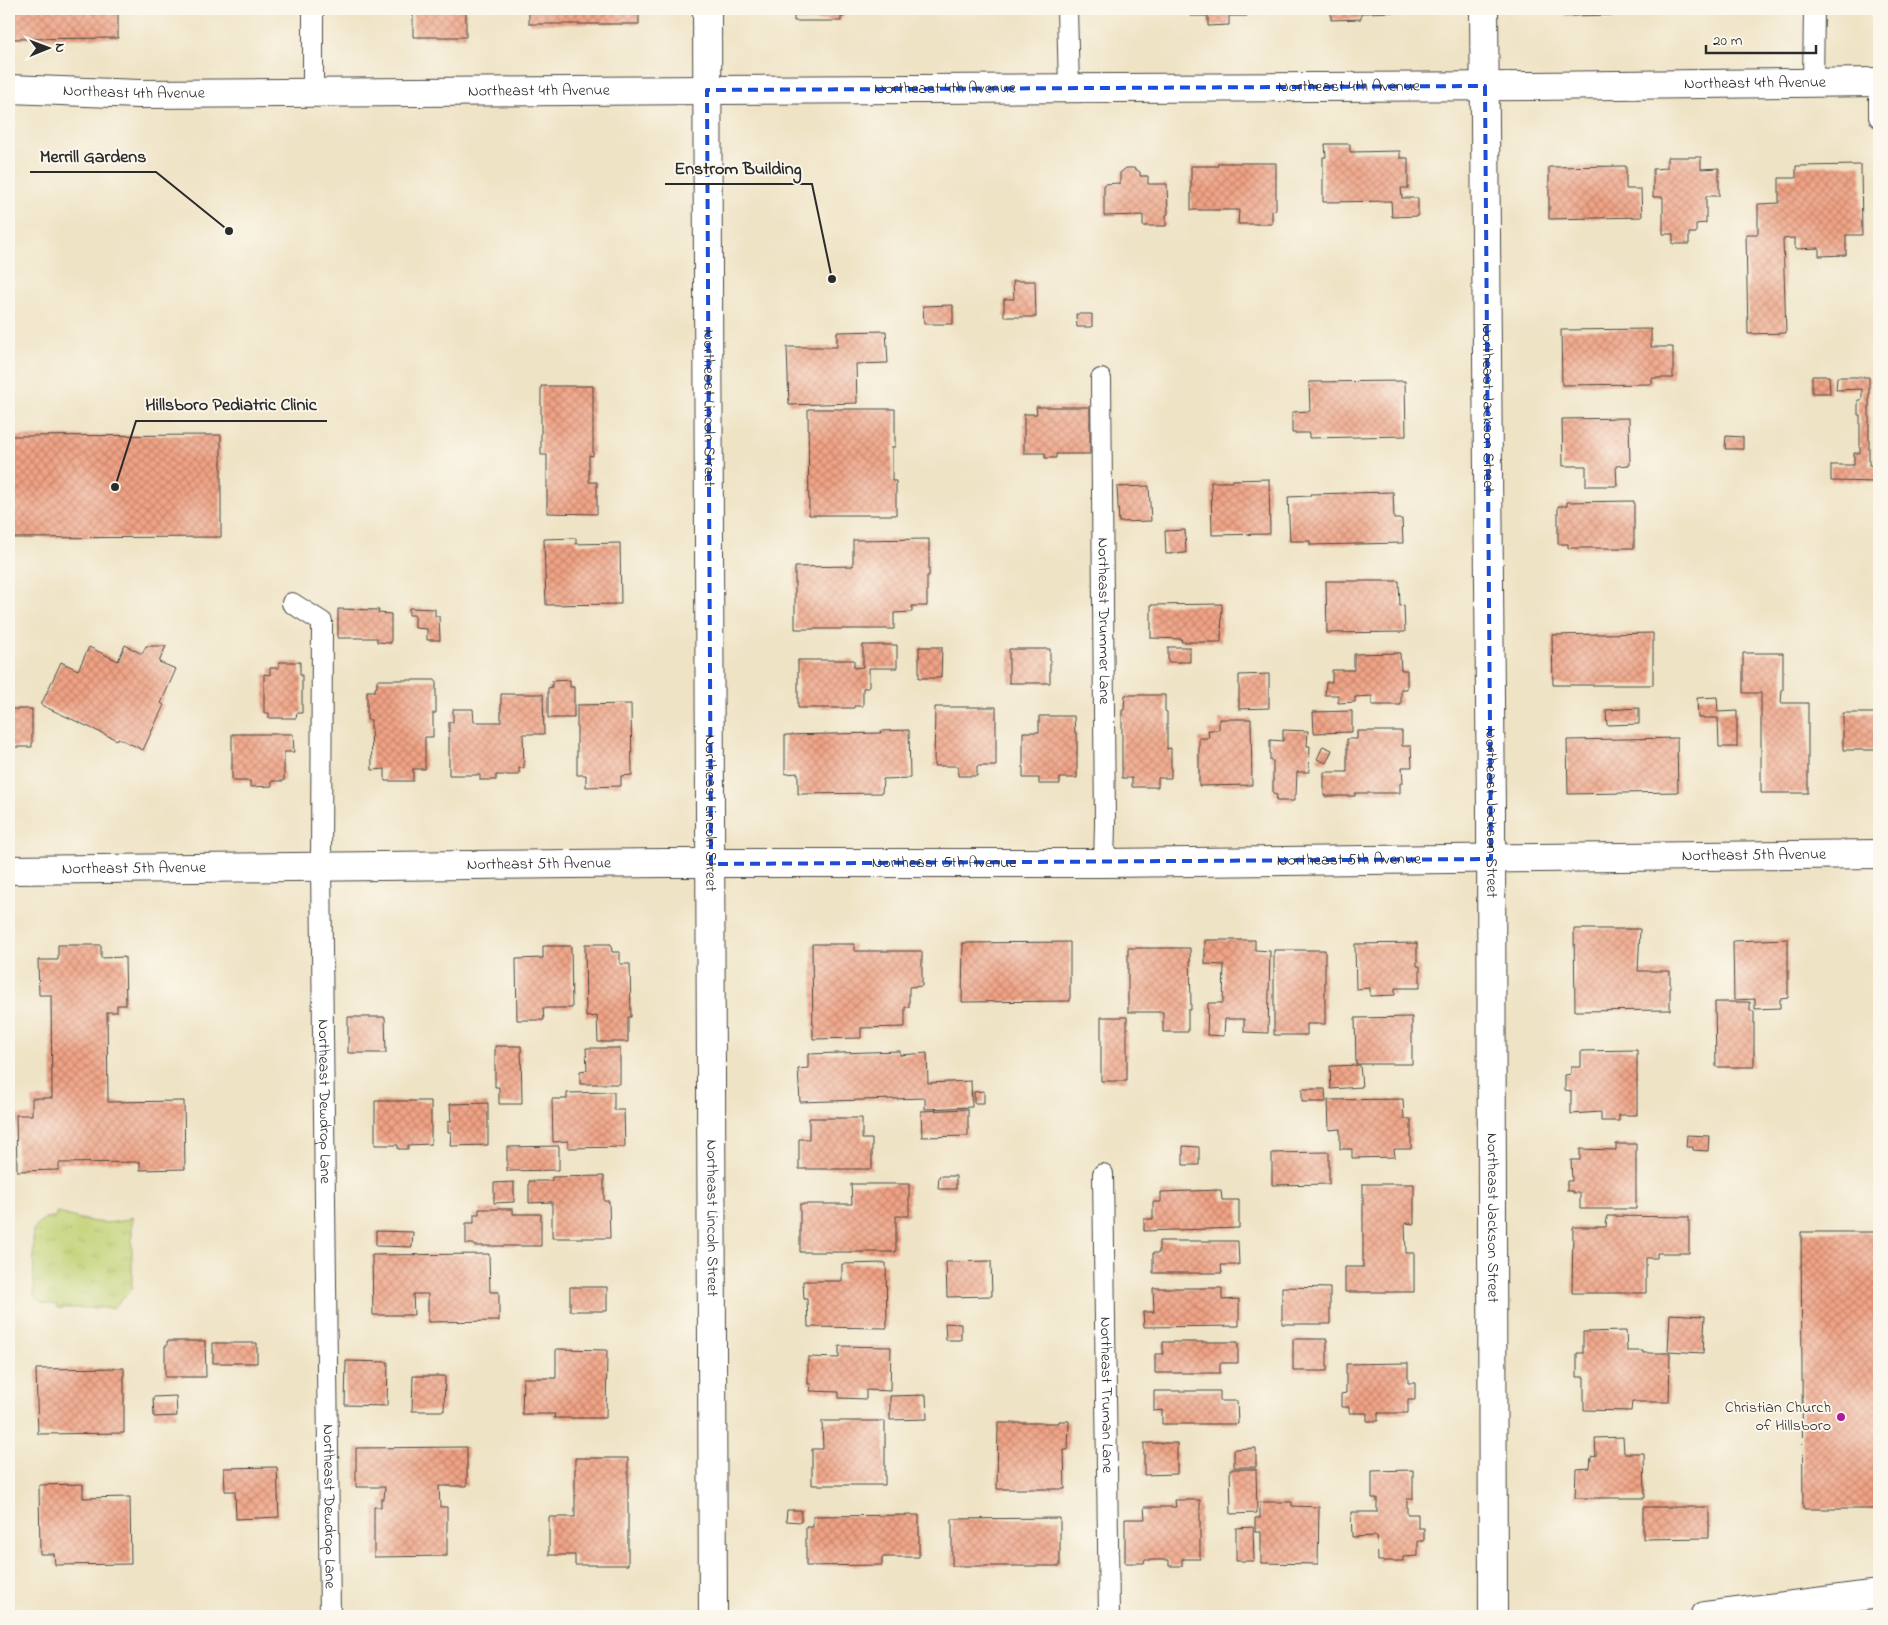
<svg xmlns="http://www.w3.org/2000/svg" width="1888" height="1625" font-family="'Indie Flower',sans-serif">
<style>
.grass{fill:url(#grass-tufts);stroke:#767e50}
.building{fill:url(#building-cross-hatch)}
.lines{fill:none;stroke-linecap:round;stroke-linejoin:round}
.service-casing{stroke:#484742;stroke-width:22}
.minor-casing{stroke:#484742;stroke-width:30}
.tertiary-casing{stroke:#484742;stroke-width:30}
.service{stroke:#fff;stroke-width:20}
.minor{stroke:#fff;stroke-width:28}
.tertiary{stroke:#fff;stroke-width:28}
.marked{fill:none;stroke:#1d4ed8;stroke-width:4;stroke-dasharray:10 6;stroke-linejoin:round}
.poi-dot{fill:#b5179e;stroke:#fbf7ec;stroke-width:2}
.labels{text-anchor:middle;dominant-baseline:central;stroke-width:4;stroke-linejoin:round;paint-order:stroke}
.street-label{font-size:16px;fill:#2b2b2b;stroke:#fbf7ec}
.poi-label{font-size:16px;fill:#2b2b2b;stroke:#fbf7ec;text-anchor:end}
.leader{fill:none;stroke:#2b2b2b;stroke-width:2}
.callout-dot{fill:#2b2b2b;stroke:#fbf7ec;stroke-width:2}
.callout-label{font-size:18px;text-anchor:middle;font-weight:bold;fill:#2b2b2b;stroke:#fbf7ec;stroke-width:4;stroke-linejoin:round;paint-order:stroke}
</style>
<defs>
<pattern id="grass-tufts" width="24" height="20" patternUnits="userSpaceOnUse" patternTransform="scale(1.25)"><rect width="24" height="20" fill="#c1d174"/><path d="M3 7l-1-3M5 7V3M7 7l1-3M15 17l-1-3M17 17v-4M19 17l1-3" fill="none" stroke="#a6b465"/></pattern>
<pattern id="building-cross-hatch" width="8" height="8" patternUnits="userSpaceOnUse" patternTransform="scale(1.25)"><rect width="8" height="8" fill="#f1a385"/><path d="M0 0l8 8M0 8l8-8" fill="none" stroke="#c3856d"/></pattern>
</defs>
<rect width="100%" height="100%" fill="#fbf7ec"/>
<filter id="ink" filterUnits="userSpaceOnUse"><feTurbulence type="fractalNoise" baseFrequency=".02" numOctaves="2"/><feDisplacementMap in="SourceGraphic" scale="10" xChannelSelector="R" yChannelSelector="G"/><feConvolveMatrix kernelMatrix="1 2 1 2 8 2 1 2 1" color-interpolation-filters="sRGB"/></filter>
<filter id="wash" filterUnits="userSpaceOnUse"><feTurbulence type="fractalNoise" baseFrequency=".0096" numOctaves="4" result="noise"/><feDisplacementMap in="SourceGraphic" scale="20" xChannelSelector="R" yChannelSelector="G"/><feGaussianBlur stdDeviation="1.12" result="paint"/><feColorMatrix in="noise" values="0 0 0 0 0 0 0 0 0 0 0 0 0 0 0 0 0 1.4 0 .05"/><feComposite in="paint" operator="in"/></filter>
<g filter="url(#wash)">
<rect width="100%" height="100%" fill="#efe3c5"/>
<path class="grass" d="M56 1212C80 1219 108 1229 132 1217V1289L113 1308H57V1305C47 1304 41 1304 34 1296L33 1230C40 1219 45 1218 56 1217Z"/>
<g id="blocks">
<path class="building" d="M9 9H118V38L9 39Z
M413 9H466V37H413Z
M529 9H639V24H529Z
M794 9H845L844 17H841V21H794Z
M1190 9H1247V16H1229V25L1208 26V16H1190Z
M1331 9H1397V12L1361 13V19L1331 20Z
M1565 9H1622V15L1565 16Z
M1325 144H1350V152L1400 151V158H1408V188H1401L1402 198H1418V216L1392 217 1391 201 1323 202V157H1326Z
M1667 157H1701V169L1719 168V196H1706V223L1696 224V233H1689V244H1673V234H1663V197H1653V169L1667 168Z
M1218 163H1276V210L1272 211V224H1238L1239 210H1191V166H1218Z
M1861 165 1862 235H1846V255L1819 256V248L1795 249V238L1783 239 1786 333 1748 334 1746 234H1758V204L1779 203V178H1796V166Z
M1626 166V189H1641L1642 217 1549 219V167Z
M1126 168H1134L1140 172V176H1148V184H1167L1168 214 1166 215V226H1143V215L1104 216V184L1120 183V173Z
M1013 281H1035L1036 317H1004V299H1014Z
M953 305V324H924L923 306Z
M1076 314H1092V327H1077Z
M1651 329V347H1673V378H1652V384L1562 385 1561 330Z
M886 331 888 363 856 364 857 403 789 405 787 347H837V332Z
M1812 376H1829L1830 393H1812Z
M1837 377H1869V465L1879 466V482L1831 481V465H1854V453H1860V415H1858V400H1862V389L1836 390Z
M1405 381 1406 436 1309 438V433H1292V412L1310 411 1309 382Z
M541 386H593V456L589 455V482H597V514L547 513V455H541Z
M1036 407H1090V454H1056V458H1045V453H1024V414H1037Z
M808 409H895V447H892V481H896V515H809Z
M1629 418 1630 465 1616 466 1617 486H1586V466H1563L1562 419Z
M221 435V537L9 538V436Z
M1726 436 1743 437V449H1725Z
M1269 479 1270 534 1212 535 1211 482H1232L1233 480Z
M1149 486 1151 521 1119 522 1117 487Z
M1393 492 1394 519H1402L1403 543 1310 545V541H1290L1288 497 1310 496V494Z
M1634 501V548H1568V544H1558V506H1567V502Z
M1185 530 1186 553 1166 554 1165 531Z
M576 538V544L620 543 621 604 546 605 544 539Z
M929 539V576H927V606H912V612L894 613V629H795V567L853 566V540Z
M1326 581H1399L1400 606 1404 605 1405 632 1327 633Z
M1222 604 1221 642H1181L1182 639 1151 638V605Z
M409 608 435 609V616H439L440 640H427V629L415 628V615H409Z
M338 609 379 610 378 613 391 614V643L377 642V638H338Z
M1653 633V685H1553L1552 635Z
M125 645 142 654 146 646H166L159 662 176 669 161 703 164 705 143 750 118 738 117 740 41 705 61 662 78 670 89 647 118 661Z
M863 645H897V668H869V688H863V706H854V708H798V660H854V668L863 667Z
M919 647H942L941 678H919Z
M1168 647H1190V662H1168Z
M1009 649H1050V683H1009Z
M1400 653 1401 670H1407V689H1401V705H1372V696L1355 697V702L1338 703V695H1325L1326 682H1332V670H1354V654Z
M1743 653H1783V690H1782L1781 703H1808V793H1761V693H1743Z
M279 662H300V675H302V713H297L296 718H269V713H264V674L270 675V668H279Z
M1269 674V708L1239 709V675Z
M377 680H436V713H433V737H425V769H413V781H385V769L372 770 371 720H367V691H375V688L377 687Z
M570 680V687H574V718H548V688L552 687V681Z
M501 694H543L544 734H523L524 768H519V775H496V780H480V775H449V722H453V709H473L474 722H501Z
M1125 695H1165V711L1167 712V749L1171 748V778H1158V787H1132V778H1122V710H1124Z
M1717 697 1718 712 1737 711V747H1719L1718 718H1698L1697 698Z
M631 704 632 775 621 776V786L586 787V775H577V705Z
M935 707H996V766H977V776H958V766H934Z
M1639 708V724L1607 725 1606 710Z
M9 709H32V747H9Z
M1352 711V732L1314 733 1313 712Z
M1843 713H1879V750H1843Z
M1039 716H1074L1075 733 1077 734V778H1060V784H1039V778H1023V732H1039Z
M1219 719H1251L1252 785 1199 786V738H1209L1208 730H1219Z
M909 730 910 778 883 779 882 793 798 794V773L785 774V735L881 733V731Z
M1283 730 1308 731 1307 746H1310L1309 772H1297L1296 795H1294V801H1276L1277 795 1273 794V761H1270V740L1283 741Z
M1357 731H1402V746H1411L1412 767H1402L1403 783H1400V793H1355V796H1324V772H1347V739H1357Z
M232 734H293L294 752H284V781H272V786L250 787V781H232Z
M1677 738 1678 792 1568 794 1567 740Z
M1323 746 1332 750 1326 763 1317 759Z
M1574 929H1640L1638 971H1670V1010L1575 1011Z
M1788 939V998L1780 999V1008L1755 1009V999L1734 1000 1733 941Z
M1205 940H1255V950L1270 951 1268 1033 1244 1032V1019H1225L1224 1036 1207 1035 1208 1003H1223L1224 965 1205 964Z
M1070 942V1001L962 1002 963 943Z
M1417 943V966H1420V988H1395V995L1370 996V988L1356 989 1355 944Z
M585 944H611L612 952H620V964H630L631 1017H628V1042H598L597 1016 586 1017Z
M812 944H854V951H922V986L909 987V1007H905V1027L861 1028V1038L813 1039Z
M58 945H101V958L125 957 126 1005H117V1012H107L108 1102 184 1101 185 1169 140 1170V1162L59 1163V1170L17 1171 16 1115H32V1098H52L51 995H39L38 960H58Z
M543 946H571L572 1008H543L544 1020H517L516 959 543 958Z
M1128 948H1190L1191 1010H1188V1032H1163V1012H1128Z
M1274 950H1325V1024H1307V1035H1274Z
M1715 1002H1750V1011H1754V1067H1716Z
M348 1017H385L386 1053H348Z
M1101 1017H1127V1081H1101Z
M1412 1017V1064H1356L1355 1018Z
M495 1046H521L522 1104H499V1087H495Z
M586 1048H620V1084H580V1071L587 1070Z
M1637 1050V1115H1619V1121H1601V1112L1571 1114V1091L1565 1090V1075L1571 1074V1067H1581V1051Z
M900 1051V1055L927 1053 928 1083 971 1081 972 1107 925 1109V1098L800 1102 798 1069 808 1068V1054Z
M1360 1065 1362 1087 1331 1089 1330 1066Z
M1302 1089H1325L1326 1102H1302Z
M984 1091V1103H974V1092Z
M614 1092V1110H624L625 1147 568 1148V1141L553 1142 552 1099H567V1093Z
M1403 1099 1404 1119H1411V1149H1394L1395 1157 1352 1158V1149H1340V1129L1329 1130 1328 1100Z
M375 1101H431V1144L408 1145V1149H398V1145H375Z
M488 1103V1145L450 1146 451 1132H448V1121H451L450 1104Z
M968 1109V1136L922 1137 921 1111Z
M809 1118H862V1139H872V1169H799V1139H809Z
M1687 1135 1709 1136 1708 1151 1693 1150V1147H1686Z
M1616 1144H1636V1209H1580V1193H1573V1191H1567V1181H1572L1571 1160H1580V1149L1616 1150Z
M559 1146V1170L507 1171V1147Z
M1183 1146 1199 1147V1165H1183Z
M1329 1152V1184L1272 1185V1153Z
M604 1176V1201H609L610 1238H552V1202L529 1203V1181H552V1177Z
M939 1176H956V1189H938Z
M514 1182V1202L494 1203V1183Z
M851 1184H909V1216H896V1252H800V1204H852Z
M1363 1184H1414V1224L1405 1223 1406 1253H1414V1292H1345V1267H1363Z
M1221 1190 1222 1200H1239V1228L1144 1231V1219H1153V1202H1161V1192Z
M479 1209H513V1214H541V1246H474V1244H466V1223H474V1214H479Z
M1607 1216 1689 1217V1253H1657V1258H1646V1293H1572L1573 1227H1606Z
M376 1231 413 1232 412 1247 376 1246Z
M1801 1232H1879V1509H1803Z
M1159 1241H1238L1239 1265H1221L1222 1273H1153V1253H1159Z
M489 1254 490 1292H499V1321L428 1322V1294H413L414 1315H373L372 1255Z
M991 1261 992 1296 947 1297 946 1262Z
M886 1263 887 1328 808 1327 807 1299H804L803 1281H842V1264Z
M570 1287H607V1311H570Z
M1282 1287 1330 1288V1324H1282Z
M1153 1288H1222V1300L1239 1299V1326L1144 1327 1143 1312H1154Z
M1670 1314 1705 1316 1703 1353 1668 1351Z
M945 1323 961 1324V1340H946Z
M1626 1331 1627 1351H1643V1353H1670L1669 1402H1632L1631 1411 1584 1410V1377H1577V1353H1583V1332Z
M1293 1339H1327V1371H1293Z
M167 1341H205L206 1377H165V1346H167Z
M1163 1342H1238V1363H1220V1373H1155V1354H1163Z
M213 1343H257V1363H213Z
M839 1346 891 1347 890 1391 866 1390V1399L839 1398V1392L810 1391 811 1384H808V1357L839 1358Z
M556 1349 607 1350 606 1418H554L555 1414H522L523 1378H556Z
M346 1361 388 1362 387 1406 345 1405Z
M1408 1363V1383H1415V1400H1408V1413H1378V1421H1367V1413H1349V1407H1341V1394L1346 1393V1364Z
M124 1368V1433L38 1434 36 1369Z
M413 1376H445L444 1411H412Z
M1154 1391H1220V1401H1237L1238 1424H1162V1410L1154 1411Z
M926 1395 927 1419 890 1420V1396Z
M176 1396 177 1416 154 1417 153 1397Z
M822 1421H885V1485H812V1449H823Z
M1059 1421H1069L1068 1450H1064L1065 1489H997L998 1423H1059Z
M1623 1437 1624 1453H1644L1645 1498H1575L1576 1469 1590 1468 1591 1457 1596 1456 1595 1438Z
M1144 1443H1177V1474L1144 1475Z
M467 1447V1486H439L440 1507H447V1556L374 1557V1507H381V1499H384L385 1487H356V1448Z
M1256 1448V1467H1234V1449Z
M575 1458H628V1565H575V1555H549V1517H575Z
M277 1467 279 1517 236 1519 235 1491H225L224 1468Z
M1230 1469H1256L1257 1513 1231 1514Z
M1413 1470V1499H1407V1514H1418V1528H1424V1541H1418V1556L1403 1557V1561H1378L1377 1536 1352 1537 1351 1512H1377V1498H1372V1471Z
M83 1484V1498L130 1497 131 1564 55 1565 54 1554H40L39 1485Z
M1175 1500H1200V1559H1182V1566H1169V1560H1145L1144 1563H1125V1519H1145L1144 1507H1176Z
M1260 1502H1292V1506L1319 1507 1318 1564 1261 1563V1532H1255V1518H1260Z
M1643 1507H1709V1538L1643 1539Z
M787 1510H801V1522L786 1521Z
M919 1515V1557H882V1565L806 1566V1527H813V1516Z
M1060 1518V1566H952V1519Z
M1253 1527 1254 1561H1236V1528Z"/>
</g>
</g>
<g filter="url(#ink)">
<use href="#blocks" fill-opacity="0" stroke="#484742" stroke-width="1"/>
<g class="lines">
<defs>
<g id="service">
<path d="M1067 9 1069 88"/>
<path d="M1813 82 1814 9"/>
<path d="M1879 82V117"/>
<path d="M313 93V9"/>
<path id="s1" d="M1101 379 1105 824 1104 863"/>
<path id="s2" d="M292 603 322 622 321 866 330 1616"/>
<path id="s3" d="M1103 1174 1109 1616"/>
</g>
<g id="minor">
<path id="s4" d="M1484 9 1491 812 1493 1616"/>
<path id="s5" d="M707 90 1534 86 1879 82"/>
<path d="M1705 1616 1879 1594"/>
</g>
<g id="tertiary">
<path id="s6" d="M707 9 713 1616"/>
<path id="s7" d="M9 89 139 94 707 90"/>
<path id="s8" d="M9 870 663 863H1104L1879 854"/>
</g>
</defs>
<use href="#service" class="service-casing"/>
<use href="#minor" class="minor-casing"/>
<use href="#tertiary" class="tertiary-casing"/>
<use href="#service" class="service"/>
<use href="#minor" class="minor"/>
<use href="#tertiary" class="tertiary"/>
</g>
</g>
<path class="marked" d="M1485 86 1491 859 711 864 707 90Z"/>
<circle class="poi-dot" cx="1841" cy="1417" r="5"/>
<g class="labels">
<g class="street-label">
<text stroke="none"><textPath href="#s5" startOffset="1048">Northeast 4th Avenue</textPath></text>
<text stroke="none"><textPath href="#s5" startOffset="642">Northeast 4th Avenue</textPath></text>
<text stroke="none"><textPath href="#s5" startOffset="238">Northeast 4th Avenue</textPath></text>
<text stroke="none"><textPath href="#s7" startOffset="530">Northeast 4th Avenue</textPath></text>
<text stroke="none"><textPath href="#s7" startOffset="125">Northeast 4th Avenue</textPath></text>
<text stroke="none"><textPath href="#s6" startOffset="399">Northeast Lincoln Street</textPath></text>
<text stroke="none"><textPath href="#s4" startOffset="399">Northeast Jackson Street</textPath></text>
<text stroke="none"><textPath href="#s1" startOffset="242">Northeast Drummer Lane</textPath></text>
<text stroke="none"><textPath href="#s6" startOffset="804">Northeast Lincoln Street</textPath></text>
<text stroke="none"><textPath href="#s4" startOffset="804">Northeast Jackson Street</textPath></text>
<text stroke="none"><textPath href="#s8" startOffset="1745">Northeast 5th Avenue</textPath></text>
<text stroke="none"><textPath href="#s8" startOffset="1340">Northeast 5th Avenue</textPath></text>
<text stroke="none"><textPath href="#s8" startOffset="935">Northeast 5th Avenue</textPath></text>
<text stroke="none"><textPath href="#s8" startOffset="530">Northeast 5th Avenue</textPath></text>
<text stroke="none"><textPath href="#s8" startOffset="125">Northeast 5th Avenue</textPath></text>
<text stroke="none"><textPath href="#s2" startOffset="515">Northeast Dewdrop Lane</textPath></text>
<text stroke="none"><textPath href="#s6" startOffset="1209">Northeast Lincoln Street</textPath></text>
<text stroke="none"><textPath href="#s4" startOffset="1209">Northeast Jackson Street</textPath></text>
<text stroke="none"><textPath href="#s3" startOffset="221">Northeast Truman Lane</textPath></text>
<text stroke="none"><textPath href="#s2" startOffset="920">Northeast Dewdrop Lane</textPath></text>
</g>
<g class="poi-label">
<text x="1831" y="1408">Christian Church<tspan x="1831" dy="18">of Hillsboro</tspan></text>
</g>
</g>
<path class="leader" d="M229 231L156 172H30M832 279L812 184H665M115 487L136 421H327"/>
<g class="callout-dot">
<circle cx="229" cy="231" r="5"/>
<circle cx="832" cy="279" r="5"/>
<circle cx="115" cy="487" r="5"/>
</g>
<g class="callout-label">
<text x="93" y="162">Merrill Gardens</text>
<text x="738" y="174">Enstrom Building</text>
<text x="231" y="410">Hillsboro Pediatric Clinic</text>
</g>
<rect width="1888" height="1625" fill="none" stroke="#fbf7ec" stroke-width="30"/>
<g transform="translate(48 48) rotate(89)" stroke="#fbf7ec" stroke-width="4" paint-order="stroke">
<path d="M0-4L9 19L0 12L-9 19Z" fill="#2b2b2b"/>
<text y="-8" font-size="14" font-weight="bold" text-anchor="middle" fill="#2b2b2b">N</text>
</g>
<path d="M1706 45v8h110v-8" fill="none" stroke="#2b2b2b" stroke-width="2.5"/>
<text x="1713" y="45" font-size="15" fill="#2b2b2b" stroke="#fbf7ec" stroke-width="4" paint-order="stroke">20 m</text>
</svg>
